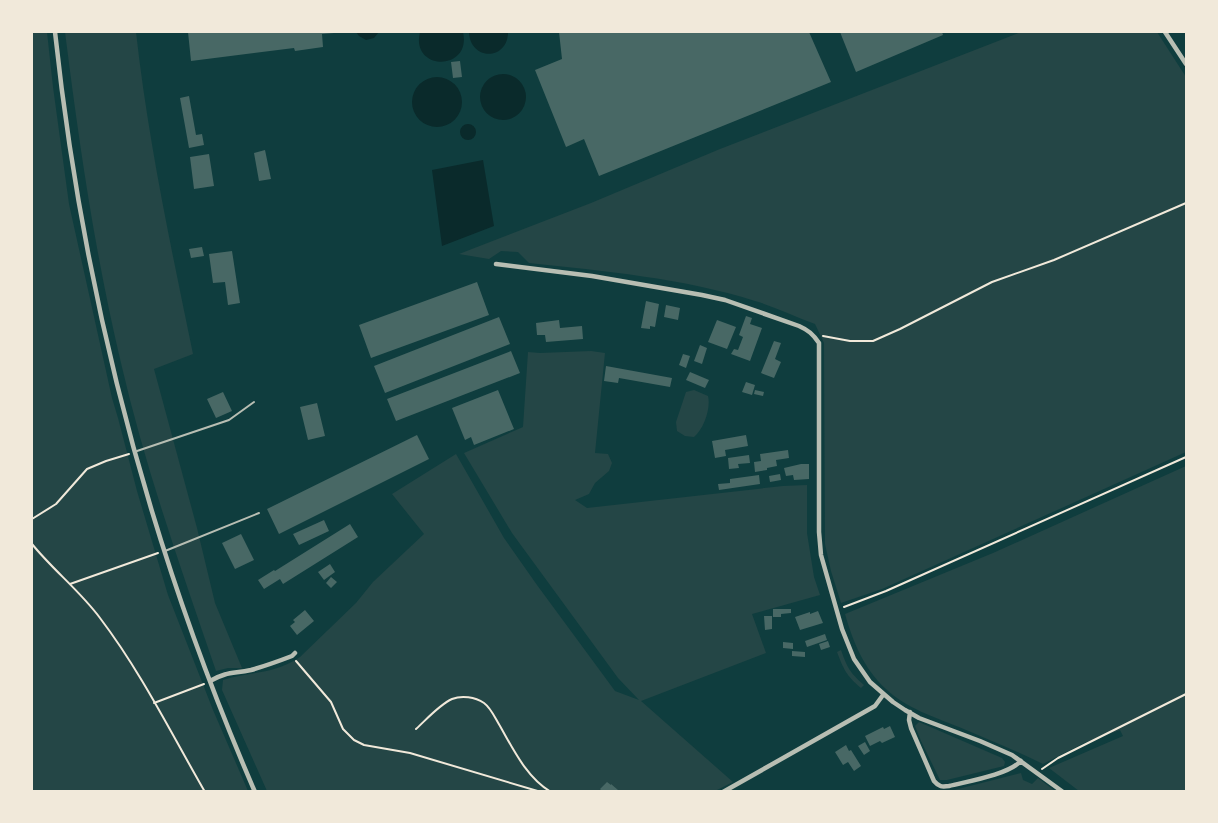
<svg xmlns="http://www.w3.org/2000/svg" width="1218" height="823" font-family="Karla,sans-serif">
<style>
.green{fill:#244646}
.water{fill:#0a2a2b}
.building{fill:#486865}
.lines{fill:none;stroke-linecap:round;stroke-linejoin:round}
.path{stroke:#f1e9da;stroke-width:2}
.service{stroke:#b8beb3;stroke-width:2}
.minor{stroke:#b8beb3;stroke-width:4.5}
</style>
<rect width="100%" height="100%" fill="#0f3d3e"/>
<path class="green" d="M32 32H47L53 87 69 204 112 398 118 418 137 491 168 595 213 710 248 791H32Z
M65 32H136C148 140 171 247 193 354L154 369 197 528 215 603 242 668H228L216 671C181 569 145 467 121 363 95 254 79 143 65 32Z
M1021 32H1157L1186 77V452L882 589 841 603 831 571 825 544 824 343 815 324C795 317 776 307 755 301 683 278 603 271 529 263L518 252 501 251 489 259 459 254 591 203 720 149Z
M591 351 605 353 595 453 608 454 612 463 609 471 595 483 589 494 575 500 587 508 783 486 807 485V533L814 577 820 595 752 614 766 653 641 701 733 782 715 791H267L222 690 223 680C252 671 273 675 300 657L356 603 373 582 424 534 392 494 456 454 504 538 537 585 615 691 639 700 618 678 512 533 464 453 523 427 528 352 540 353Z
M694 390 708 396C711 408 704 429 694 437L685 436 677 431 676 422 686 392Z
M1186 466V791H1079L1049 768 1123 736 1120 730 1084 743 1043 764C1015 750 987 739 959 727 934 717 906 708 886 689 864 669 853 642 845 614L993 553Z
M841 650C847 667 850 673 864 685L861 688C846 675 844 670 837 652Z
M919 722 1002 758 1005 762 1004 766 947 780H940L921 741 915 726Z
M1021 773 1023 780 1032 784 1038 778 1055 791H950Z"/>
<path class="water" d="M356 32H379L374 38 366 40 359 36Z
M420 32H463C472 72 410 71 420 32Z
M469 32H508C508 61 470 61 469 32Z
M480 97a23 23 0 1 1 46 0a23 23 0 1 1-46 0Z
M412 102a25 25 0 1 1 50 0a25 25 0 1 1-50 0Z
M460 132a8 8 0 1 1 16 0a8 8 0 1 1-16 0Z
M483 160 494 226 442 246 432 170Z"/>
<path class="building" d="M188 32H334V33L322 34 323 47 295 51 294 48 191 61Z
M559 32H809L831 82 599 176 584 139 566 147 535 70 562 59Z
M840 32H942L943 35 856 72Z
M460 61 462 77 453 78 451 62Z
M189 96 196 135 202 134 204 145 189 148 180 98Z
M265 150 271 179 259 181 254 153Z
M209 154 214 186 194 189 190 157Z
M202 247 204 256 191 258 189 249Z
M232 251 240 303 228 305 225 282 213 283 209 254Z
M477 282 489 315 371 358 359 325Z
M646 301 659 304 655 327 650 326V329L641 328Z
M666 305 680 308 678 320 664 317Z
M746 316 752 318 750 324 762 328 750 361 731 354 734 349 738 350 743 337 739 335Z
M499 317 510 344 385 393 374 366Z
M559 320 560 328 582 326 583 339 546 342 545 335H537L536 323Z
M717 320 736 327 727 349 708 342Z
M774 341 781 343 775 359 781 362 774 378 761 373Z
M700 345 707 348 702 364 694 361Z
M511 351 520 373 396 421 387 399Z
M683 354 690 356 686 368 679 365Z
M606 366 672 378 670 387 619 378 618 383 604 381Z
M690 372 709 380 705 388 686 380Z
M746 382 755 385 752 395 742 392Z
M498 390 514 429 474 445 471 437 465 440 452 408Z
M755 390 764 392 763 396 754 394Z
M223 392 232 411 216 418 207 399Z
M317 403 325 436 308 440 300 407Z
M417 435 429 459 279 534 267 509Z
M746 435 748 446 725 450 726 456 715 458 712 441Z
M788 450 789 458 776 460 777 466 767 468V470L755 472 754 462 761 461 760 454Z
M749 455 750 463 738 464 739 468 729 469 728 458Z
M801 464H809V479L794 480 793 475 786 476 784 468Z
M780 474 781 480 770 482 769 476Z
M759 475 760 484 719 490 718 484 730 483V479Z
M324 520 329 531 299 545 293 534Z
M350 524 358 537 283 584 280 579 264 589 258 580 274 570 275 571Z
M241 534 254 560 235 569 222 543Z
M330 564 335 572 324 580 318 572Z
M331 577 337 582 331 588 326 583Z
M773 609H791V613L781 614V617H773Z
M305 610 314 621 297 635 290 626 295 622 293 620Z
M818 611 823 623 800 630 795 617 810 612V614Z
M764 616H772V629L765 630Z
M825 634 827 640 807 647 805 641Z
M828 641 830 647 821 650 819 644Z
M783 642 793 643V649L783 648Z
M792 651 805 652V657L792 656Z
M890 726 895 737 882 743 880 741 870 746 865 736 883 727 884 729Z
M865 742 870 751 864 755 858 746Z
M846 745 849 751 851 750 861 766 854 771 848 762 843 765 835 752Z
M607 782 611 785V784L618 790 616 792H603L600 789Z"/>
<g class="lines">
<path class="path" d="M823 336 850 341H873L900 329 992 282 1054 260 1186 203
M32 519 56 504 87 469 106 461 129 454
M32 544C53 570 80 591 100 618 141 672 171 733 205 792
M70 584 158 553
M844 607 886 591 1186 457
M296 661 331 702 343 729 354 740 364 745 410 753 541 792
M154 703 204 684
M416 729C427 719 439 705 452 699 462 695 475 697 484 703 491 708 495 718 500 726 513 749 527 778 551 792
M1042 769 1058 758 1186 694"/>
<path class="service" d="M137 451 229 420 254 402
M165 551 259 513"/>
<path class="minor" d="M55 32C83 293 150 550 255 792
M1165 32 1186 64
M496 264 592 276 702 295 725 300 799 326C808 330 813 334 819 343V532L821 555 842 629 854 659 870 682 893 702 905 710 919 718 980 741 1012 755 1063 792
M210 681C228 671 233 674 251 670 265 666 279 661 292 656L295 653
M910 712 909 720 911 728 934 781C939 787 942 787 949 786 969 781 1007 775 1021 761
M723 792 875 706 883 695"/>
</g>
<rect width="1218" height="823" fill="none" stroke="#f1e9da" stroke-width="66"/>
</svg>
